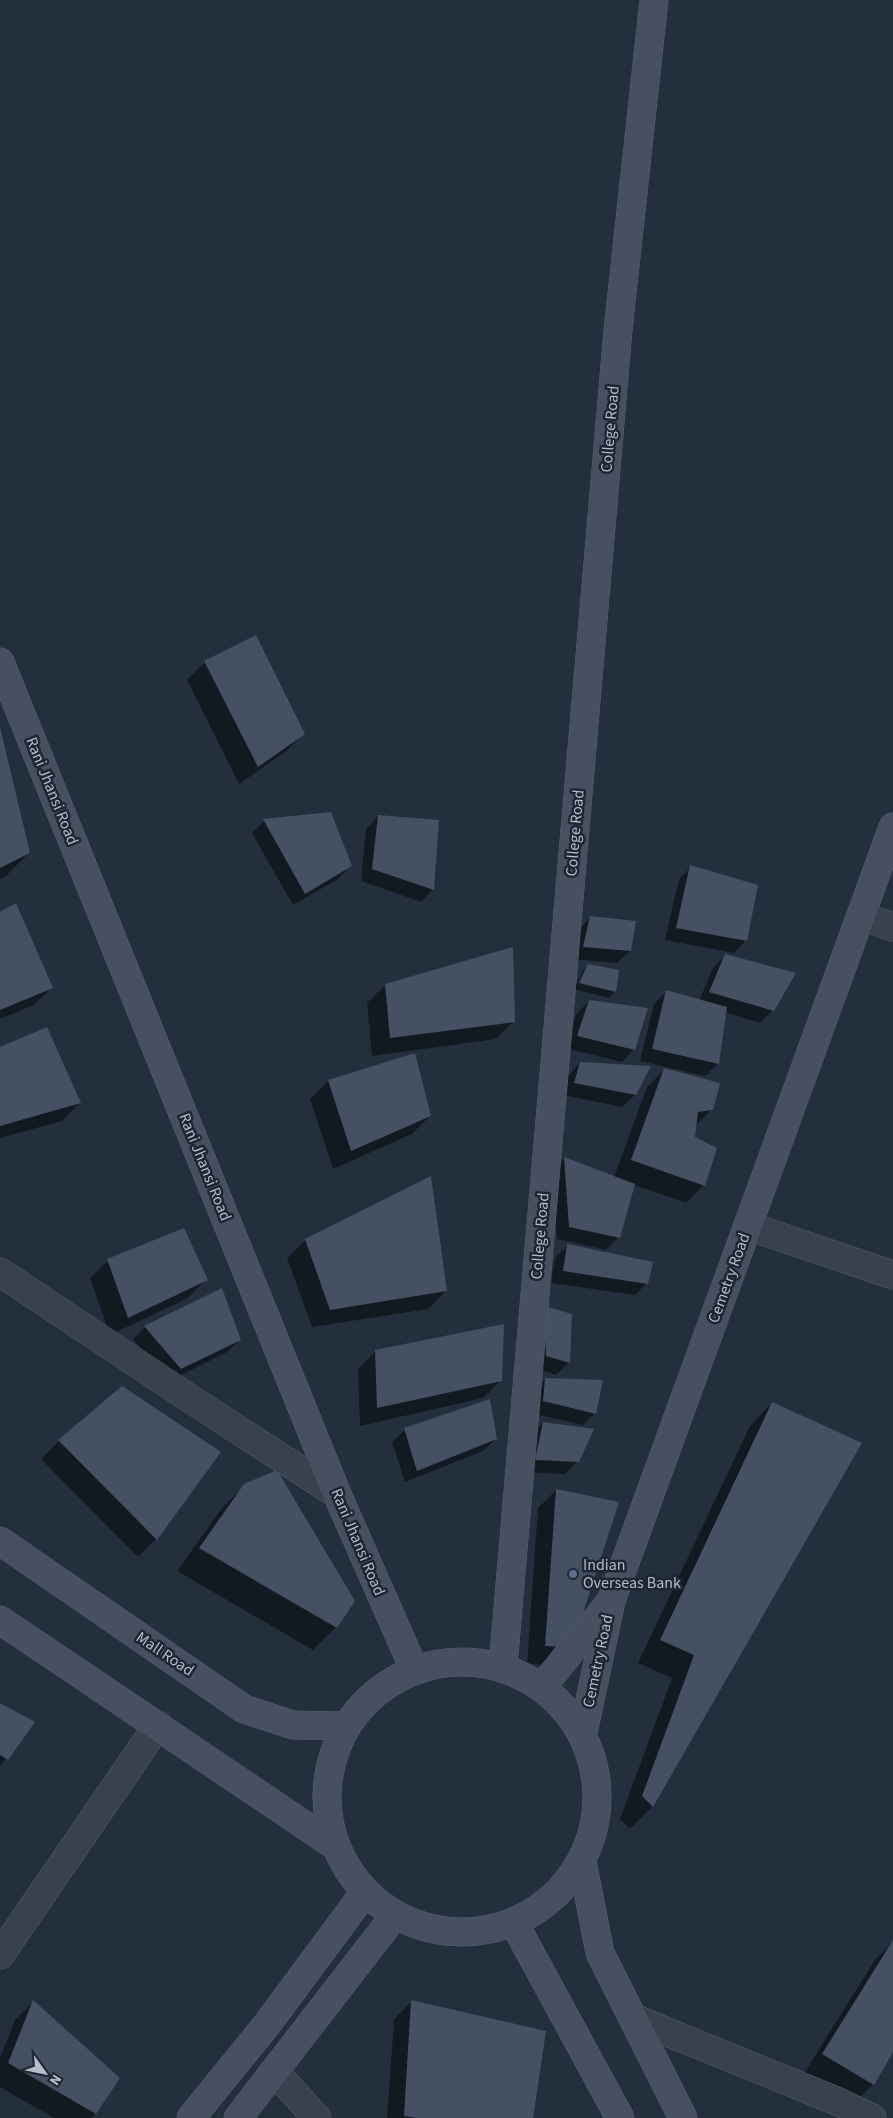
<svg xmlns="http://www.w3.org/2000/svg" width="893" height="2118" font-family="'Source Sans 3',sans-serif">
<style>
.shadow{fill:#0007}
.building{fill:#455162}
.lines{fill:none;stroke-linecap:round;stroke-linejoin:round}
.street-casing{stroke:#565f6c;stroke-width:29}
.secondary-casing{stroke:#565f6c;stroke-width:29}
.street{stroke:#38414e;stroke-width:28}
.secondary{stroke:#465061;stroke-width:28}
.service-dot{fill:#5c6f8a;stroke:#1d2633;stroke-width:2}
.labels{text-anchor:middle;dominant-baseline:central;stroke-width:5;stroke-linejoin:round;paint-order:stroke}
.street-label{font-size:16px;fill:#b4bcc9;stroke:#1d2633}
.poi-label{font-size:16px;fill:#b4bcc9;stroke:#1d2633;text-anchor:start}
</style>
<rect width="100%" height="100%" fill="#242f3e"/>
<path class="shadow" d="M205 662 303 734 285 752 239 784 187 680Z
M0 729 29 853 6 876 0 879Z
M378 816 433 889 421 902 361 881 366 829Z
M264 821 350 866 338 879 293 905 252 833Z
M691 867 746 940 734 953 665 940 679 879Z
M0 913 52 987 34 1005 0 1019Z
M591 917 630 951 617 963 572 959 578 930Z
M725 956 773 1010 760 1023 725 1012 718 1064 705 1076 640 1061 654 1004 666 992 699 1001 713 968Z
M589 965 615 992 609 998 574 989 583 971Z
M385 985 514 1021 496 1039 372 1056 367 1003Z
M589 1001 634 1049 622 1062 565 1048 577 1013Z
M0 1049 80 1103 62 1121 0 1138Z
M414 1055 430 1116 412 1134 333 1169 310 1099 328 1081Z
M580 1063 635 1095 622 1107 563 1095 568 1076Z
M665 1069 712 1109 695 1126 694 1137 704 1185 686 1203 634 1185 619 1237 606 1250 557 1239 552 1171 564 1159 614 1177 647 1087Z
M306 1240 446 1291 428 1309 312 1327 287 1258Z
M568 1245 647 1283 635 1295 551 1283 555 1258Z
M108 1260 206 1280 188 1298 110 1335 90 1278Z
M571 1315 568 1363 556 1375 535 1368 532 1320Z
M145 1327 240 1340 227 1352 169 1381 133 1339Z
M376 1351 501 1380 483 1398 360 1426 358 1369Z
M545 1380 595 1413 583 1425 531 1413 533 1392Z
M122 1388 219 1452 156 1539 138 1557 41 1459 59 1441Z
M772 1403 860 1443 652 1807 630 1829 620 1819 672 1678 638 1663 750 1426Z
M543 1423 578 1461 565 1474 524 1472 531 1435Z
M405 1430 496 1439 483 1451 405 1482 392 1442Z
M245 1485 353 1601 336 1627 313 1650 177 1571 222 1508Z
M556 1490 618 1503 553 1665 527 1664 538 1508Z
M0 1704 33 1722 0 1766Z
M893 1942V2049L873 2084 855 2102 805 2072 875 1960Z
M412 2001 532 2118H387L394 2019Z
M33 2002 95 2114 91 2118H54L0 2087V2058L15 2020Z"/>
<path class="building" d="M256 635 305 734 258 767 204 661Z
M0 727 30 853 0 868Z
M331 812 352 866 305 894 263 819Z
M378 815 439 820 434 890 372 869Z
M690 865 758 885 747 941 676 928Z
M16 903 53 988 0 1010V912Z
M590 916 636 921 631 951 583 947Z
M513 947 515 1022 390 1038 385 984Z
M725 954 796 973 774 1011 709 992Z
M588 964 619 970 616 992 579 983Z
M666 990 727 1007 719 1064 652 1049Z
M589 1000 648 1008 635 1050 577 1036Z
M47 1027 81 1103 0 1126V1047Z
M415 1053 431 1116 351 1151 328 1080Z
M580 1062 651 1066 636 1095 574 1083Z
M664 1068 720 1083 713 1110 698 1112 695 1137 717 1148 705 1186 631 1160Z
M564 1157 635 1184 620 1238 569 1227Z
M431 1176 447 1291 330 1310 305 1239Z
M184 1228 208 1280 128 1318 107 1259Z
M567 1244 653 1262 648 1284 563 1271Z
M222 1288 241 1340 181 1369 144 1326Z
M544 1306 572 1314 570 1363 546 1356Z
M504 1324 502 1381 377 1408 375 1350Z
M545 1378 603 1380 596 1414 543 1401Z
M122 1386 221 1452 157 1540 58 1440Z
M490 1399 497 1439 417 1471 404 1428Z
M772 1402 862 1443 653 1807 642 1796 694 1655 660 1640Z
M543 1422 594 1429 579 1462 535 1460Z
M277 1470 355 1601 337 1628 199 1548 244 1484Z
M556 1489 619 1502 572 1647 545 1646Z
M0 1703 35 1722 8 1760 0 1755Z
M893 1940V2052L874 2085 822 2054Z
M33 2000 120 2078 96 2114 8 2063Z
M411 2000 546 2031 533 2118H417L404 2116Z"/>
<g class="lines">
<defs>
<path id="street" d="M861 916 893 927
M748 1226 893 1275
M0 1272 189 1398 337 1494
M0 1955 158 1725
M633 2018 839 2102 872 2118
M275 2072 317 2118"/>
<path id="secondary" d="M0 662 337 1494 414 1669
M0 1541 244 1709 293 1725 346 1726
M0 1620 334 1845
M327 1797a135 135 0 1 1 270 0a135 135 0 1 1-270 0Z
M503 1666 618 330 654 0
M543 1686 607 1606
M583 1733 611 1601 893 827
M582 1861 600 1953 683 2118
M514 1923 620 2118
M191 2118 268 2023 365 1892
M238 2118 395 1915"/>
</defs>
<use href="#street" class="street-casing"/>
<use href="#secondary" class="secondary-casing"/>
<use href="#street" class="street"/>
<use href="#secondary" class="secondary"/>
</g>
<circle class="service-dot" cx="573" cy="1574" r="5"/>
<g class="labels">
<g class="street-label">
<text transform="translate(610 429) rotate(-85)">College Road</text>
<text transform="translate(52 791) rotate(68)">Rani Jhansi Road</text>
<text transform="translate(575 833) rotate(-85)">College Road</text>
<text transform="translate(205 1167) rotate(68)">Rani Jhansi Road</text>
<text transform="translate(540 1236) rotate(-85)">College Road</text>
<text transform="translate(729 1278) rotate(-70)">Cemetry Road</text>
<text transform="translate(358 1542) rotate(67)">Rani Jhansi Road</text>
<text transform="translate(165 1654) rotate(34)">Mall Road</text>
<text transform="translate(598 1661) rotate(-78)">Cemetry Road</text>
</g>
<g class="poi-label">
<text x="583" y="1565">Indian<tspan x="583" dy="18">Overseas Bank</tspan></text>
</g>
</g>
<g transform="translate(45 2073) rotate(123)" stroke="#1d2633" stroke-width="4" paint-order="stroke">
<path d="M0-4L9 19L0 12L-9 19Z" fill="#b4bcc9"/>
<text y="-8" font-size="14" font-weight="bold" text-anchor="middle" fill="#b4bcc9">N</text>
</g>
</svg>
